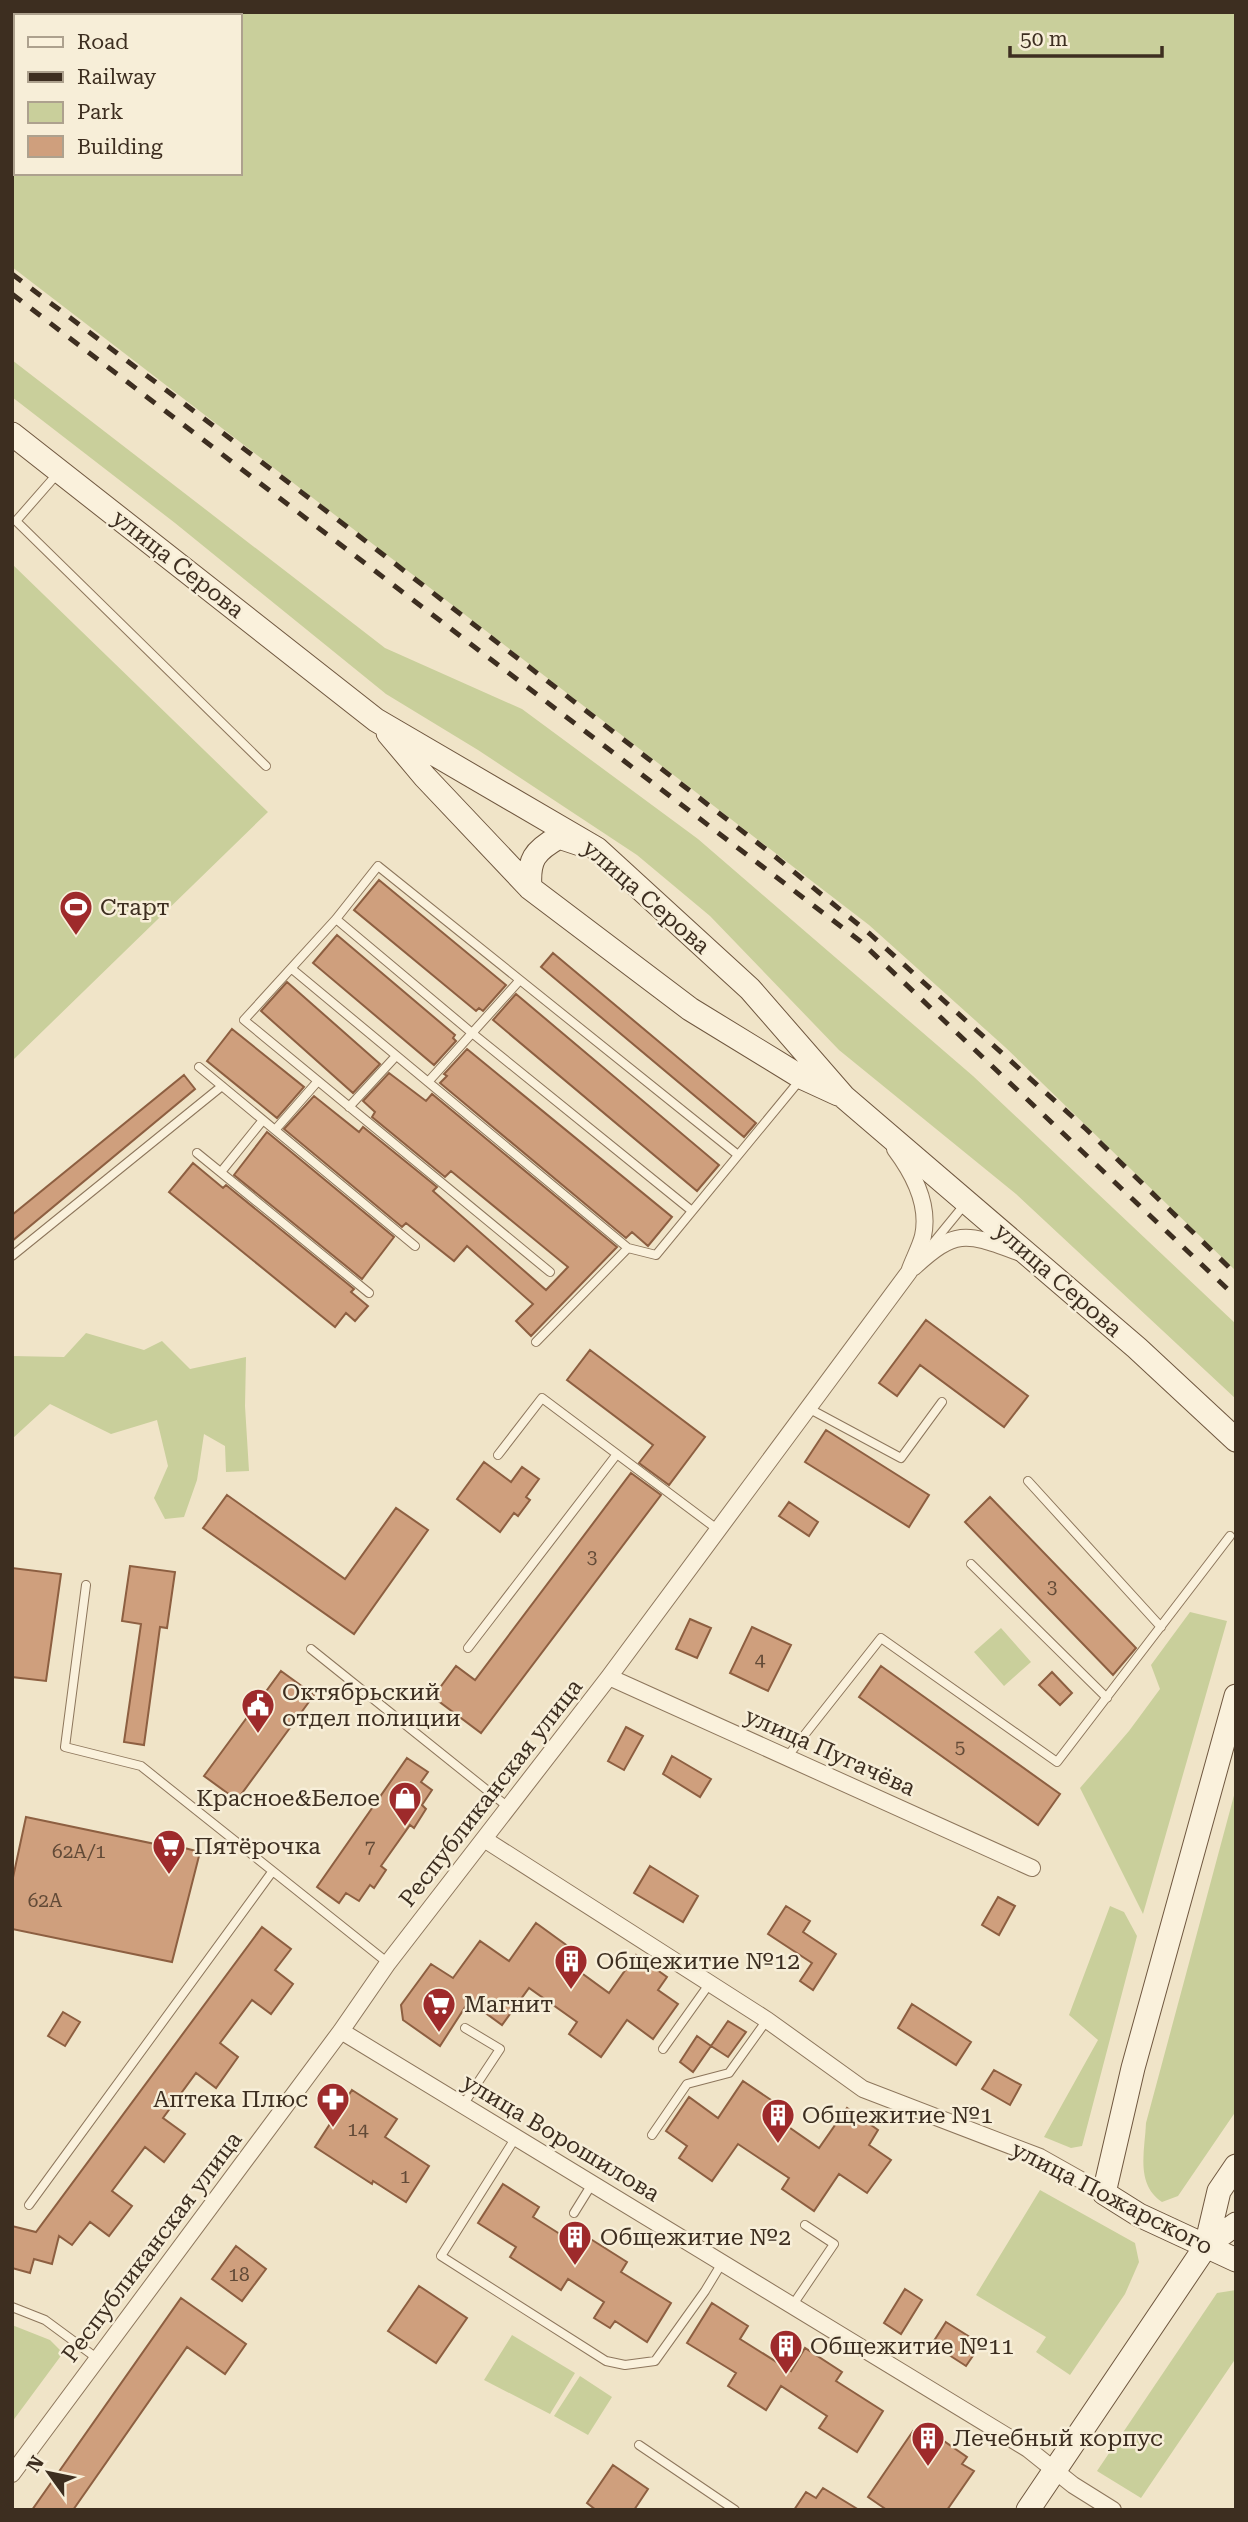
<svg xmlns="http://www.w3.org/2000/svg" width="1248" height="2522" font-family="'Roboto Serif',serif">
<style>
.green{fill:#c9cf9b;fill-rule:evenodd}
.building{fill:#cf9f7d;stroke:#8d5f41;stroke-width:2}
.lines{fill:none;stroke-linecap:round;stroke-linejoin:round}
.lane-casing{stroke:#8d765c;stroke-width:10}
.street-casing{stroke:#8d765c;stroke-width:18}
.secondary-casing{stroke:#6f573f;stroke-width:25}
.lane{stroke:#faf1dc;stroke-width:8}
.street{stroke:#faf1dc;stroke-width:16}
.secondary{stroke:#faf1dc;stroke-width:23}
.rail{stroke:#3d2e20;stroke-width:5;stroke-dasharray:12 12;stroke-linecap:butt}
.labels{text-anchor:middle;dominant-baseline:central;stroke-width:5;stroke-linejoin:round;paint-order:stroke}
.number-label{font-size:19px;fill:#624a37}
.street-label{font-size:23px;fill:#3d2e20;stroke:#f7eed8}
.poi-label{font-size:23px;fill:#3d2e20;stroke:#f7eed8;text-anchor:start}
</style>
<rect width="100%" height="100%" fill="#f0e4c8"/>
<path class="green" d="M12 12H1236V1271L1005 1047 869 925 12 267ZM16 16H240V173H16Z
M12 360 385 648 522 709 698 839 973 1076 1236 1324V1399L1016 1194 839 1050 710 916 637 855 478 750 386 694 175 523 12 397Z
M12 564 268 812 12 1061Z
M86 1333 144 1350 162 1341 190 1369 246 1357 245 1406 249 1471 226 1472 225 1446 204 1434 197 1480 184 1517 165 1519 154 1498 168 1466 157 1420 111 1434 50 1404 12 1439V1356L64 1357Z
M1190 1612 1227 1621 1143 1914 1080 1788 1129 1731 1160 1689 1151 1665Z
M1001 1628 1031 1662 1004 1686 974 1652Z
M1236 1788V2111L1178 2196 1162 2202C1135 2184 1145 2150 1146 2123Z
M1110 1906 1124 1912 1137 1936 1082 2146 1071 2148 1044 2137 1098 2040 1069 2015Z
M1040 2190 1135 2243 1139 2262 1125 2294 1070 2375 1036 2352 1046 2337 976 2295Z
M1236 2290V2358L1141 2498 1097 2471 1217 2293Z
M12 2325 50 2340 63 2353 12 2422Z
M512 2335 575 2373 550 2414 484 2380Z
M580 2376 612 2397 588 2435 554 2416Z"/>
<path class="building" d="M379 880 506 985 483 1011 479 1008 476 1011 354 910Z
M337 935 455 1035 453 1038 456 1041 434 1065 313 963Z
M553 953 756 1123 744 1137 541 967Z
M287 982 380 1064 353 1093 261 1011Z
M516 994 719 1165 697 1191 493 1020Z
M232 1029 304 1087 277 1118 207 1061Z
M467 1049 672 1217 648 1246 632 1232 626 1238 440 1083 447 1076 444 1074Z
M389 1073 426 1101 432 1094 617 1247 531 1336 516 1321 533 1304 467 1246 454 1261 406 1223 402 1227 284 1129 314 1096 359 1132 363 1127 437 1187 433 1191 546 1290 568 1267 451 1171 445 1177 372 1117 375 1112 363 1101Z
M184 1075 195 1089 12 1241V1215Z
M267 1132 394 1237 362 1279 234 1175Z
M193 1163 223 1188 226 1185 354 1289 351 1292 368 1306 355 1321 346 1313 335 1327 169 1192Z
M926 1320 1028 1396 1004 1427 920 1365 897 1396 879 1383Z
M590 1350 705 1437 669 1485 639 1463 653 1445 567 1380Z
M826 1430 929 1495 909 1527 805 1462Z
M484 1462 511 1482 522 1467 539 1479 526 1497 530 1500 518 1516 514 1513 500 1532 457 1499Z
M631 1473 661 1495 481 1733 433 1697 456 1666 475 1680Z
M227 1495 345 1579 396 1508 428 1530 354 1634 203 1528Z
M990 1497 1136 1648 1113 1675 965 1522Z
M789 1502 818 1522 809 1536 779 1516Z
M130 1566 175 1572 167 1628 160 1627 144 1745 124 1742 141 1624 122 1621Z
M12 1568 61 1574 46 1681 12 1677Z
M690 1619 711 1628 697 1658 676 1649Z
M752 1627 791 1645 768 1691 730 1673Z
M881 1666 1060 1794 1038 1825 859 1697Z
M281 1671 314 1695 237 1800 204 1776Z
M1052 1672 1072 1693 1060 1705 1039 1685Z
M626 1727 643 1736 624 1770 608 1761Z
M672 1756 711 1779 700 1797 663 1774Z
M407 1758 428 1772 421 1782 432 1790 422 1805 426 1809 414 1828 410 1825 381 1866 386 1870 374 1888 370 1885 359 1901 346 1893 339 1903 317 1887Z
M26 1817 160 1845 161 1842 200 1852 172 1962 12 1929V1882Z
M650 1866 698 1896 683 1922 634 1893Z
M998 1897 1015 1906 999 1935 982 1925Z
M786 1906 810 1921 803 1932 836 1954 813 1990 800 1981 812 1963 768 1934Z
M536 1923 569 1947 561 1958 609 1993 636 1955 667 1977 658 1990 678 2004 653 2039 627 2020 601 2057 569 2034 577 2022 529 1988 502 2025 469 2001 440 2046 403 2020 401 2005 431 1964 453 1978 480 1941 509 1961Z
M262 1927 291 1949 275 1970 293 1984 271 2014 252 2000 220 2043 238 2057 216 2088 196 2073 163 2118 185 2134 164 2162 145 2147 112 2191 132 2206 109 2236 90 2222 72 2245 59 2236 52 2264 34 2259 30 2273 12 2268V2226L36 2232Z
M912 2004 971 2042 956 2065 898 2028Z
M63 2012 80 2022 65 2046 48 2036Z
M728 2021 746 2032 728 2057 711 2046Z
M697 2036 711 2046 693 2072 680 2062Z
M994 2070 1021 2085 1010 2105 982 2089Z
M743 2081 777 2104 770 2114 819 2148 847 2108 878 2130 869 2145 891 2160 867 2193 839 2174 814 2211 782 2189 789 2178 738 2144 712 2181 679 2158 687 2146 666 2131 689 2097 718 2118Z
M352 2090 397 2119 385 2137 429 2166 406 2202 373 2181 372 2184 315 2147Z
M503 2184 539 2207 533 2217 582 2248 589 2238 627 2262 621 2272 671 2303 647 2342 615 2321 610 2328 594 2318 604 2302 568 2279 561 2290 510 2257 516 2247 478 2223Z
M236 2246 266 2269 242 2301 212 2279Z
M419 2286 467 2318 436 2363 388 2331Z
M905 2289 922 2300 901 2334 884 2323Z
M181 2298 246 2344 225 2374 187 2347 73 2510H32Z
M712 2303 748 2326 740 2339 791 2371 805 2348 842 2372 836 2381 883 2411 857 2452 819 2428 827 2416 781 2386 766 2410 728 2386 736 2373 687 2343Z
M946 2322 981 2344 966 2366 932 2344Z
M913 2431 930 2442 935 2435 967 2457 962 2464 974 2471 947 2510H887L868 2497Z
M613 2465 648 2489 634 2510H596L587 2503Z
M823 2488 859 2510H794L806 2492 816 2498Z"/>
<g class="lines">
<defs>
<path id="lane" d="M58 473 16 521 266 766
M336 919 472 1033 692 1211
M292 969 628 1248
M199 1067 415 1246
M428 1082 519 981
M349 1107 396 1056
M275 1130 318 1081
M197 1153 369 1293
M221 1172 263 1120
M929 1248 965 1204
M12 1256 222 1086
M550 1272 244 1020 336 919 378 866 738 1155
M536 1342 628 1248 656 1255 800 1080
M808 1408 901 1458 942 1402
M498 1455 542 1398 717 1529
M1028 1481 1161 1627
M971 1564 1107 1698
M86 1585 65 1747 141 1766 388 1963
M468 1648 617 1454
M311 1649 508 1807
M787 1757 881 1638 1057 1762 1230 1536
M663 2049 710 1983
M463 2105 500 2049 465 2028
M652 2135 687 2084 729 2073 767 2020
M516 2137 441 2256 606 2361 625 2365 655 2361 705 2291 722 2263
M29 2205 272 1872
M574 2213 592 2184
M792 2306 834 2244 805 2225
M12 2307 45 2320 98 2359
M639 2445 735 2510"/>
<path id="street" d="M913 1268C956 1228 966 1233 1018 1252
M609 1677 1032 1868
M484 1839 767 2020 863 2089 1040 2157 1104 2193
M341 2031 1028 2449 1073 2485 1113 2510
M12 2474 341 2031 388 1963 609 1677 909 1272C913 1260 920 1248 923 1236 930 1204 913 1173 895 1149"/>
<path id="secondary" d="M12 434 376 720 597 849 750 989 844 1097 1137 1348 1236 1440
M388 733 425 777 530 888 690 1009 801 1077 838 1094
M530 888C528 860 534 851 559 837L580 844
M1236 1696 1133 2068 1104 2193 1139 2215 1236 2260
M1206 2246 1219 2191 1236 2166
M1028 2510 1206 2246 1236 2224"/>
</defs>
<use href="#lane" class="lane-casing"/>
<use href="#street" class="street-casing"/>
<use href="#secondary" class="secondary-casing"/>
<use href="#lane" class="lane"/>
<use href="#street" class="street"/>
<use href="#secondary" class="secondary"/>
<path class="rail" d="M12 274 333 516 772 854 870 934 1086 1129 1236 1274
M12 294 860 941 1236 1297"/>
</g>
<defs>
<symbol id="stadium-pin" viewBox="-11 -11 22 30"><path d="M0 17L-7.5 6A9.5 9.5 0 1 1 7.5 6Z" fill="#9e2a2b" stroke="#f7eed8"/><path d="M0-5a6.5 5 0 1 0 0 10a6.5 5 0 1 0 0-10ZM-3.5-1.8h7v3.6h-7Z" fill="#fff"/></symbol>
<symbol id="civic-pin" viewBox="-11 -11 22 30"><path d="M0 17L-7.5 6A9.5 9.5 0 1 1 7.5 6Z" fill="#9e2a2b" stroke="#f7eed8"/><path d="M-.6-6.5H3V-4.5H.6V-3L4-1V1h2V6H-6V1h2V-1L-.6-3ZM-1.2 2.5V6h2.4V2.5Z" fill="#fff"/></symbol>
<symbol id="shop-pin" viewBox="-11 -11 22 30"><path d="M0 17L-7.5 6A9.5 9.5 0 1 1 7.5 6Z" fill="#9e2a2b" stroke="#f7eed8"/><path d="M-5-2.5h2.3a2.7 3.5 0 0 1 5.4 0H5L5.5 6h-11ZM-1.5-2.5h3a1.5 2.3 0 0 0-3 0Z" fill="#fff"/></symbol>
<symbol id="supermarket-pin" viewBox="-11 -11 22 30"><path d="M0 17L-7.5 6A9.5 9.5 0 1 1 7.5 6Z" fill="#9e2a2b" stroke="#f7eed8"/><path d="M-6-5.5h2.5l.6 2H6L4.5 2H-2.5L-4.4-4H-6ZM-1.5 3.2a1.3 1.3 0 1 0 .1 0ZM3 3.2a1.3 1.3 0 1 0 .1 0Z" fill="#fff"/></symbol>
<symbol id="building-pin" viewBox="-11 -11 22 30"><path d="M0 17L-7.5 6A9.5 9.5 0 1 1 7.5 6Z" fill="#9e2a2b" stroke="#f7eed8"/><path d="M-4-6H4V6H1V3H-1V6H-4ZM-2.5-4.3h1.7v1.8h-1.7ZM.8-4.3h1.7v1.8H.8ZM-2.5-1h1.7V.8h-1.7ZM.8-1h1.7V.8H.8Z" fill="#fff"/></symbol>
<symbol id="pharmacy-pin" viewBox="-11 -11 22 30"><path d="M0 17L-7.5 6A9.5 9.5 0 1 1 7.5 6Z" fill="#9e2a2b" stroke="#f7eed8"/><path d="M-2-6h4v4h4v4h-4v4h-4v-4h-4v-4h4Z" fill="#fff"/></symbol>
</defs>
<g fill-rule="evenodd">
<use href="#stadium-pin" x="57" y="888" width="38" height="52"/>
<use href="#civic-pin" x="239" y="1686" width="38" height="52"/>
<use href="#shop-pin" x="386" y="1779" width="38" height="52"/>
<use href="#supermarket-pin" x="150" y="1827" width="38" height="52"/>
<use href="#building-pin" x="552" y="1942" width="38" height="52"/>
<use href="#supermarket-pin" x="420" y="1985" width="38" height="52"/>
<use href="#pharmacy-pin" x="314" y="2080" width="38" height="52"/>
<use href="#building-pin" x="759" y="2096" width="38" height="52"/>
<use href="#building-pin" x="556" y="2218" width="38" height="52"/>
<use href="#building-pin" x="767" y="2327" width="38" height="52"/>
<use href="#building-pin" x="909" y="2419" width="38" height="52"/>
</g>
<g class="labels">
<g class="number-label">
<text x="592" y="1556">3</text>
<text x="1052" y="1586">3</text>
<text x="760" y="1659">4</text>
<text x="960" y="1746">5</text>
<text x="370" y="1847">7</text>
<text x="79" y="1851">62А/1</text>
<text x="45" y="1900">62А</text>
<text x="358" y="2129">14</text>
<text x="405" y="2176">1</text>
<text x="239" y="2274">18</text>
</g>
<g class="street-label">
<text transform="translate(178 564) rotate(38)">улица Серова</text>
<text transform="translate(646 897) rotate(41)">улица Серова</text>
<text transform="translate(1058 1280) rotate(41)">улица Серова</text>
<text transform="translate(830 1752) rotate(24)">улица Пугачёва</text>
<text transform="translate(491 1793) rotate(-52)">Республиканская улица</text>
<text transform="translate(561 2138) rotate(31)">улица Ворошилова</text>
<text transform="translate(1112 2198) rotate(27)">улица Пожарского</text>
<text transform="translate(152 2247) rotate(-53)">Республиканская улица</text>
</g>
<g class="poi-label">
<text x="100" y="907">Старт</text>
<text x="282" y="1692">Октябрьский<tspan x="282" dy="26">отдел полиции</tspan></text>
<text x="380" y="1798" text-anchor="end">Красное&amp;Белое</text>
<text x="194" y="1846">Пятёрочка</text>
<text x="596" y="1961">Общежитие №12</text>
<text x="464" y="2004">Магнит</text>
<text x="308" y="2099" text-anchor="end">Аптека Плюс</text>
<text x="802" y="2115">Общежитие №1</text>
<text x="600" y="2237">Общежитие №2</text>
<text x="810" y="2346">Общежитие №11</text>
<text x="953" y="2438">Лечебный корпус</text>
</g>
</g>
<rect width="1248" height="2522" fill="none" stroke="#3d2e20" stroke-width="28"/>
<rect x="14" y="14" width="228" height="161" fill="#f7eed8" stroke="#ada18e" stroke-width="2"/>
<rect x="28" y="37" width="35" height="10" fill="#faf1dc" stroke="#ada18e" stroke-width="2"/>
<text x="77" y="49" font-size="21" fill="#3d2e20">Road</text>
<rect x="28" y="72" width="35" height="10" fill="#3d2e20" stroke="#ada18e" stroke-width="2"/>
<text x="77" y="84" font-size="21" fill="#3d2e20">Railway</text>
<rect x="28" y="102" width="35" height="21" fill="#c9cf9b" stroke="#ada18e" stroke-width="2"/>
<text x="77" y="119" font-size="21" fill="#3d2e20">Park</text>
<rect x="28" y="136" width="35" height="21" fill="#cf9f7d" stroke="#ada18e" stroke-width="2"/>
<text x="77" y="154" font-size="21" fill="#3d2e20">Building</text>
<g transform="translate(49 2473) rotate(303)" stroke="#f7eed8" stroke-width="5" paint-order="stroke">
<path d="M0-5L12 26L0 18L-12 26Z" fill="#3d2e20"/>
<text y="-10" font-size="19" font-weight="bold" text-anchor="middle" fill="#3d2e20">N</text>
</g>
<path d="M1010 46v10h152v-10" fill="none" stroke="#3d2e20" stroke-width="3.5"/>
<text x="1020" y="46" font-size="21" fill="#3d2e20" stroke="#f7eed8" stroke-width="5" paint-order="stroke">50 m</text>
</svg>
